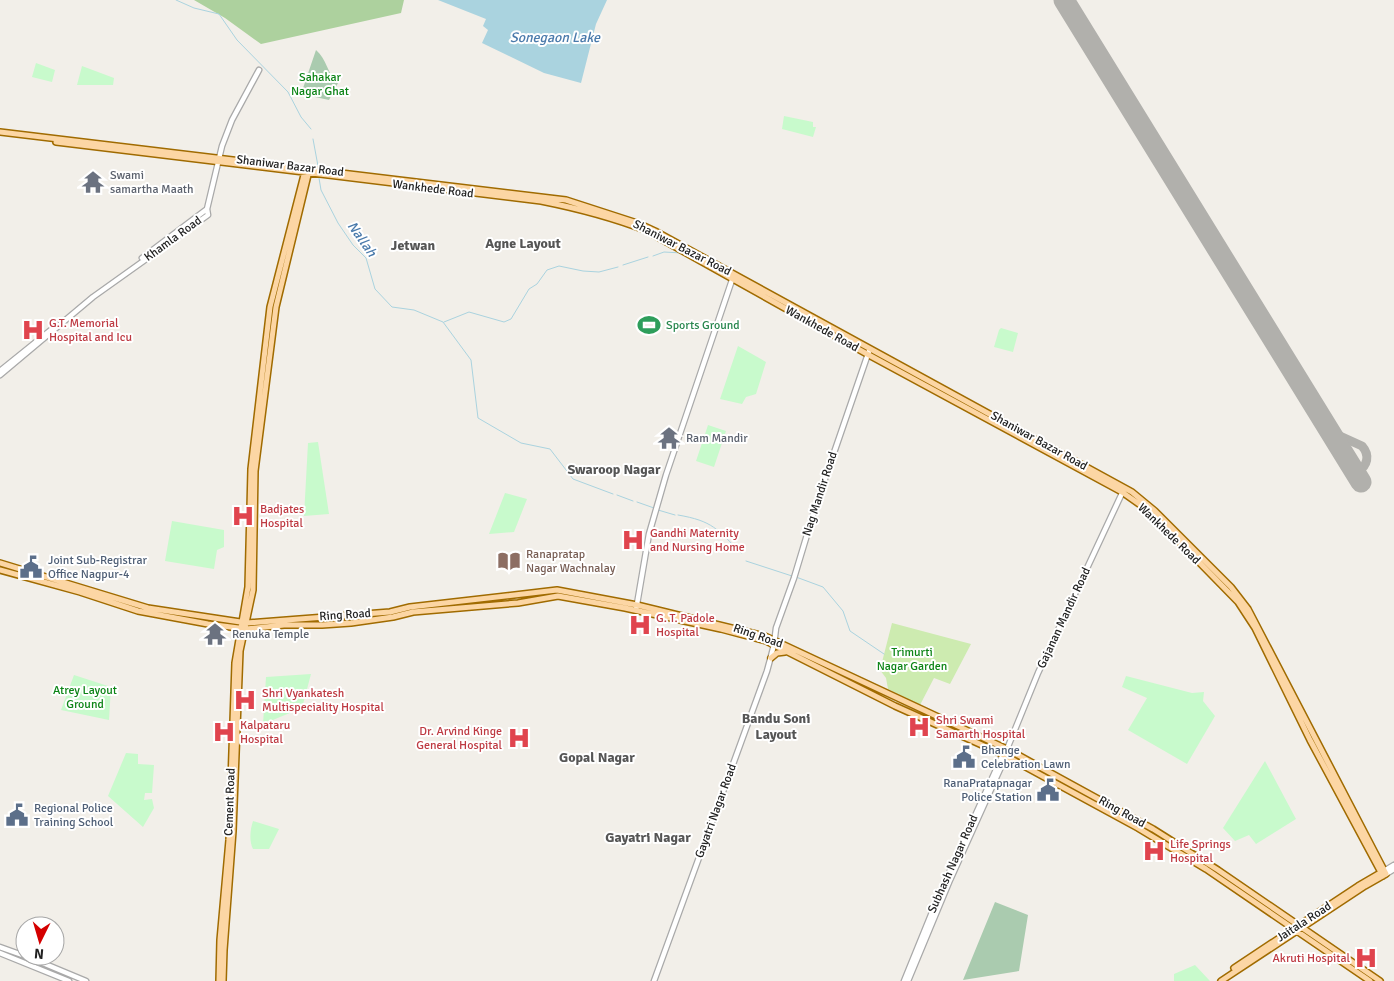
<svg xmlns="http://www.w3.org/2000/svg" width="1394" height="981" font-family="Signika,sans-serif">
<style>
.grass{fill:#cdebb0}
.forest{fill:#add19e}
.cemetery{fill:#aacbaf}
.park{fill:#c8facc}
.water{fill:#aad3df}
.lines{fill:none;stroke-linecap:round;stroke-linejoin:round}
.stream{stroke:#aad3df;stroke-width:1}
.taxiway{stroke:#b1b0ac;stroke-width:9}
.runway{stroke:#b1b0ac;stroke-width:21}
.minor-casing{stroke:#a9a9a9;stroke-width:7}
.major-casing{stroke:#a06b00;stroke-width:8}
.minor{stroke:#fff;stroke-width:4.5}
.major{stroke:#fcd6a4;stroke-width:5}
.labels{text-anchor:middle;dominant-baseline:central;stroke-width:4;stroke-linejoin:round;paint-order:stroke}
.park-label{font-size:12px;fill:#0c8416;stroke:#fff}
.street-label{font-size:12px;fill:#222;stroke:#fff}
.worship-label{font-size:12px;fill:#5b616d;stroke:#fff;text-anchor:start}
.health-label{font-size:12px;fill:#be3a42;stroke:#fff;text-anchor:start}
.leisure-label{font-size:12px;fill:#27864d;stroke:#fff;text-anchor:start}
.education-label{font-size:12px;fill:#785e54;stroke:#fff;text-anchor:start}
.service-label{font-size:12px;fill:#4e5e75;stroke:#fff;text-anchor:start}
.water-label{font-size:14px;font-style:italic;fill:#4a7aab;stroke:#fff}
.neighbourhood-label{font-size:14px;font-weight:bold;fill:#555;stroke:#fff}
</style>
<rect width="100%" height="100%" fill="#f2efe9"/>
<path class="grass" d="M892 623 971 644 950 684 934 678 920 705 888 689 886 678 880 670Z"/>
<path class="forest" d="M194 0H404L401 13 261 44 225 18Z"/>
<path class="cemetery" d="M316 50C327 59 327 74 338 83L329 100 301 94Z
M995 902 1028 915 1019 971 963 980Z"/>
<path class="park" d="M36 63 55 70 52 82 32 77Z
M82 66 114 78 113 85H77Z
M784 116 813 122V127H816L813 137 782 129Z
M1001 328 1018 333 1013 352 994 347 999 330Z
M738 346 766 362 756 394 746 397 742 404 720 399Z
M708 425 726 431 714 467 696 461Z
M318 442 329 514 304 516 308 443Z
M505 493 527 499 514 532 489 534Z
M172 521 224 530V547L217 550 214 569 165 561Z
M311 674 302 708 263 724 266 677Z
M74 675 111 687 109 720 61 710Z
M1126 676 1192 693 1204 692 1203 701 1215 716 1187 764 1128 730 1147 698 1122 687Z
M126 753 138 754V764L154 765 152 793H145L144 800 152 799 154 808 143 827 108 796Z
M1265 761 1296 819 1256 844 1249 835 1235 841 1223 828Z
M253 821 279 829 269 849H253C249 841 250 830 253 821Z
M1195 965 1210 981H1174V974Z"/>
<path class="water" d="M438 0H607L596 24 581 83 544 73 482 43 488 30 483 26 486 19Z"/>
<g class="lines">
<path class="stream" d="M176 0 194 8 219 14 237 40 288 92 301 117 311 129
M313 139 318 166
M319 178 321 190 338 223 353 245 366 258 375 289 392 307 414 310 443 322 471 360 478 418 521 443 550 449 573 479 613 494
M653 256 664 252 682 253
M623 265 648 257
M444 322 469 312 504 322 511 319 529 289 537 284 547 270 559 266 583 271 599 272 618 267
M617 495 633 501
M637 502 654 508
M658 510 675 515
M678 515C713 521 717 529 741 553
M746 561 792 576
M796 577 823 587 843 611 850 631 884 654"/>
<path class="taxiway" d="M1329 431 1362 446C1370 455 1368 466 1357 472L1349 471 1344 465V455"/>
<path class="runway" d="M1064 0 1361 482"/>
<defs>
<path id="minor" d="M142 258 207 209
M0 371 57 325
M0 375 93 297 208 215 207 209 222 146 232 120 259 70
M636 610 649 534 666 475 732 280
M1384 871 1394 865
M1386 874 1394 869
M0 947 25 956
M0 953 69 981
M26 956 86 981
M654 981 767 671 774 645 776 628 794 578 816 505 869 351
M904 981 939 895 1004 752
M908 981 950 880 1006 756 1007 749 1038 673 1124 489"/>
<path id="major" d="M0 132 566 200 640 224 655 231 1132 492 1155 511 1231 587 1248 609 1386 874 1365 886 1221 981
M56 142 541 201C576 208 611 217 645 230L867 354 1122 492 1149 511 1238 602 1255 628 1310 740 1383 876
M0 563 148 608 247 623 390 612 410 607 557 590 637 605 765 636 1007 749 1153 829 1218 870 1380 981
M0 570 80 592 138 611 208 624 246 629 284 625H322L351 623 393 617 413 612 518 603 558 596 625 608 721 629 766 641 895 706 1002 754 1138 828 1206 869 1370 981
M771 658 777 653 785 652
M1003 764 1013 760
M1234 968 1358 886 1382 872
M219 981 220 940 229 840 235 663 248 587 251 469 270 307 305 171
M223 981 224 950 233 831 240 651 253 590 255 471 276 307 309 171"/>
</defs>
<use href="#minor" class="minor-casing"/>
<use href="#major" class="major-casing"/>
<use href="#minor" class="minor"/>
<use href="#major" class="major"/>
</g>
<defs>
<symbol id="temple-bare" viewBox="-9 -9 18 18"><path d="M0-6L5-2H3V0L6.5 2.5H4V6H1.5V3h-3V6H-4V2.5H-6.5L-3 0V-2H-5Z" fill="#6b7280" stroke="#fff" stroke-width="2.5" paint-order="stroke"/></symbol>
<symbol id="stadium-bare" viewBox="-9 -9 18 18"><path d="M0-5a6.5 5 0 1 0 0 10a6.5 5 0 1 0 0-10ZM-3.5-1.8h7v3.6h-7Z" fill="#2e9e5b" stroke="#fff" stroke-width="2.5" paint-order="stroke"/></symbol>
<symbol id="hospital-bare" viewBox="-9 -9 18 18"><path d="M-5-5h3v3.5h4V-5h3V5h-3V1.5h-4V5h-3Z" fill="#e0444e" stroke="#fff" stroke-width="2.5" paint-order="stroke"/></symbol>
<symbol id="library-bare" viewBox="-9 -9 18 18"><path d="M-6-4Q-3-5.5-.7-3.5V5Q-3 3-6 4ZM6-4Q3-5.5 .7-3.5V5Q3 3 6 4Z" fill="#8d6e63" stroke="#fff" stroke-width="2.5" paint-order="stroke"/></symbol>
<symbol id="civic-bare" viewBox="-9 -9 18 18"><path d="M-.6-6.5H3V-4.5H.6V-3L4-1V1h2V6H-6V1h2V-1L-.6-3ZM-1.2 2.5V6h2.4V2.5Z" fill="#5c6f8a" stroke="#fff" stroke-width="2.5" paint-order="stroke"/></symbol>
</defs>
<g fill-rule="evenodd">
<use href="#temple-bare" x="77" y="166" width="32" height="32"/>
<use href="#stadium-bare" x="633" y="309" width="32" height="32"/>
<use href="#hospital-bare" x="17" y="314" width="32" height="32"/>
<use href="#temple-bare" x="653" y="422" width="32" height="32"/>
<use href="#hospital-bare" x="227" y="500" width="32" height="32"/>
<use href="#hospital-bare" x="617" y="524" width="32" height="32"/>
<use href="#library-bare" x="493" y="545" width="32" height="32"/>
<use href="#civic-bare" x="15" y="551" width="32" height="32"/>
<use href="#hospital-bare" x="624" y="609" width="32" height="32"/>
<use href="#temple-bare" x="199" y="618" width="32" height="32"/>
<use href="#hospital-bare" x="229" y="684" width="32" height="32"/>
<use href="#hospital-bare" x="903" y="711" width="32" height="32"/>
<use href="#hospital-bare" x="208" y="716" width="32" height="32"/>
<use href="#hospital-bare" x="503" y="722" width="32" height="32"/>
<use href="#civic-bare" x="948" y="741" width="32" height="32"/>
<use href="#civic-bare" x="1032" y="774" width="32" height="32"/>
<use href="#civic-bare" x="1" y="799" width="32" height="32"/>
<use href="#hospital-bare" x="1138" y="835" width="32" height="32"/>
<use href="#hospital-bare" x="1350" y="942" width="32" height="32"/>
</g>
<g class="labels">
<g class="park-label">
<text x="320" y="77">Sahakar<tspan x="320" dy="14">Nagar Ghat</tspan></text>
<text x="912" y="652">Trimurti<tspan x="912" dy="14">Nagar Garden</tspan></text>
<text x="85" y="690">Atrey Layout<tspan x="85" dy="14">Ground</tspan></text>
</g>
<g class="street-label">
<text transform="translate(290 166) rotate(7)">Shaniwar Bazar Road</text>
<text transform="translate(433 189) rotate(7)">Wankhede Road</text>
<text transform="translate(173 239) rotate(-36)">Khamla Road</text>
<text transform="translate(682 248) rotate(27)">Shaniwar Bazar Road</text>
<text transform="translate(822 329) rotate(29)">Wankhede Road</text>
<text transform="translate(1039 441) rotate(29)">Shaniwar Bazar Road</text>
<text transform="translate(820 494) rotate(-72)">Nag Mandir Road</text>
<text transform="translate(1169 534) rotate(44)">Wankhede Road</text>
<text transform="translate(345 615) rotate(-4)">Ring Road</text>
<text transform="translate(1064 618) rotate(-65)">Gajanan Mandir Road</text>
<text transform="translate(758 636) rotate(19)">Ring Road</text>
<text transform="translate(230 802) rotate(-88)">Cement Road</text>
<text transform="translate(716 811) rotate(-70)">Gayatri Nagar Road</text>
<text transform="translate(1122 812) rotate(29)">Ring Road</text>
<text transform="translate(953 864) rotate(-66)">Subhash Nagar Road</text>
<text transform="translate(1304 922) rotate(-33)">Jaitala Road</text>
</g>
<g class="worship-label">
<text x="110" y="175">Swami<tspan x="110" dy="14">samartha Maath</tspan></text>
<text x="686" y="438">Ram Mandir</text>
<text x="232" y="634">Renuka Temple</text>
</g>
<g class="health-label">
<text x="49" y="323">G.T. Memorial<tspan x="49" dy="14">Hospital and Icu</tspan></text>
<text x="260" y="509">Badjates<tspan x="260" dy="14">Hospital</tspan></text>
<text x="650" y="533">Gandhi Maternity<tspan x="650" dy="14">and Nursing Home</tspan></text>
<text x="656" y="618">G. T. Padole<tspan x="656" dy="14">Hospital</tspan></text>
<text x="262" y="693">Shri Vyankatesh<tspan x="262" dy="14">Multispeciality Hospital</tspan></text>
<text x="936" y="720">Shri Swami<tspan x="936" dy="14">Samarth Hospital</tspan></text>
<text x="240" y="725">Kalpataru<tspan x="240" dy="14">Hospital</tspan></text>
<text x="502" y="731" text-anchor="end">Dr. Arvind Kinge<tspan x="502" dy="14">General Hospital</tspan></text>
<text x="1170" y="844">Life Springs<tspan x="1170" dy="14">Hospital</tspan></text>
<text x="1350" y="958" text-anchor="end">Akruti Hospital</text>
</g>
<g class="leisure-label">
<text x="666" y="325">Sports Ground</text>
</g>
<g class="education-label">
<text x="526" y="554">Ranapratap<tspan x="526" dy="14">Nagar Wachnalay</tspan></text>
</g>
<g class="service-label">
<text x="48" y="560">Joint Sub-Registrar<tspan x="48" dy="14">Office Nagpur-4</tspan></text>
<text x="981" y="750">Bhange<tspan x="981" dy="14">Celebration Lawn</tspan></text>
<text x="1032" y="783" text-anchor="end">RanaPratapnagar<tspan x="1032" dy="14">Police Station</tspan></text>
<text x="34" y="808">Regional Police<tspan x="34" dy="14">Training School</tspan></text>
</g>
<g class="water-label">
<text x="555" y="37">Sonegaon Lake</text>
<text transform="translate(362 239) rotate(55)">Nallah</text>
</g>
<g class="neighbourhood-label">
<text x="523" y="243">Agne Layout</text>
<text x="413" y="245">Jetwan</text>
<text x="614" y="469">Swaroop Nagar</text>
<text x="776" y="718">Bandu Soni<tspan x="776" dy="16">Layout</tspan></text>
<text x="597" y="757">Gopal Nagar</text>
<text x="648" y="837">Gayatri Nagar</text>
</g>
</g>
<g transform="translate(40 941) rotate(185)"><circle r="24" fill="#ffffff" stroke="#a7a7a7"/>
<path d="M0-4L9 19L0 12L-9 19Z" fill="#d40000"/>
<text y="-8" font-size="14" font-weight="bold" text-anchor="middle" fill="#222222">N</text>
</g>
</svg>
